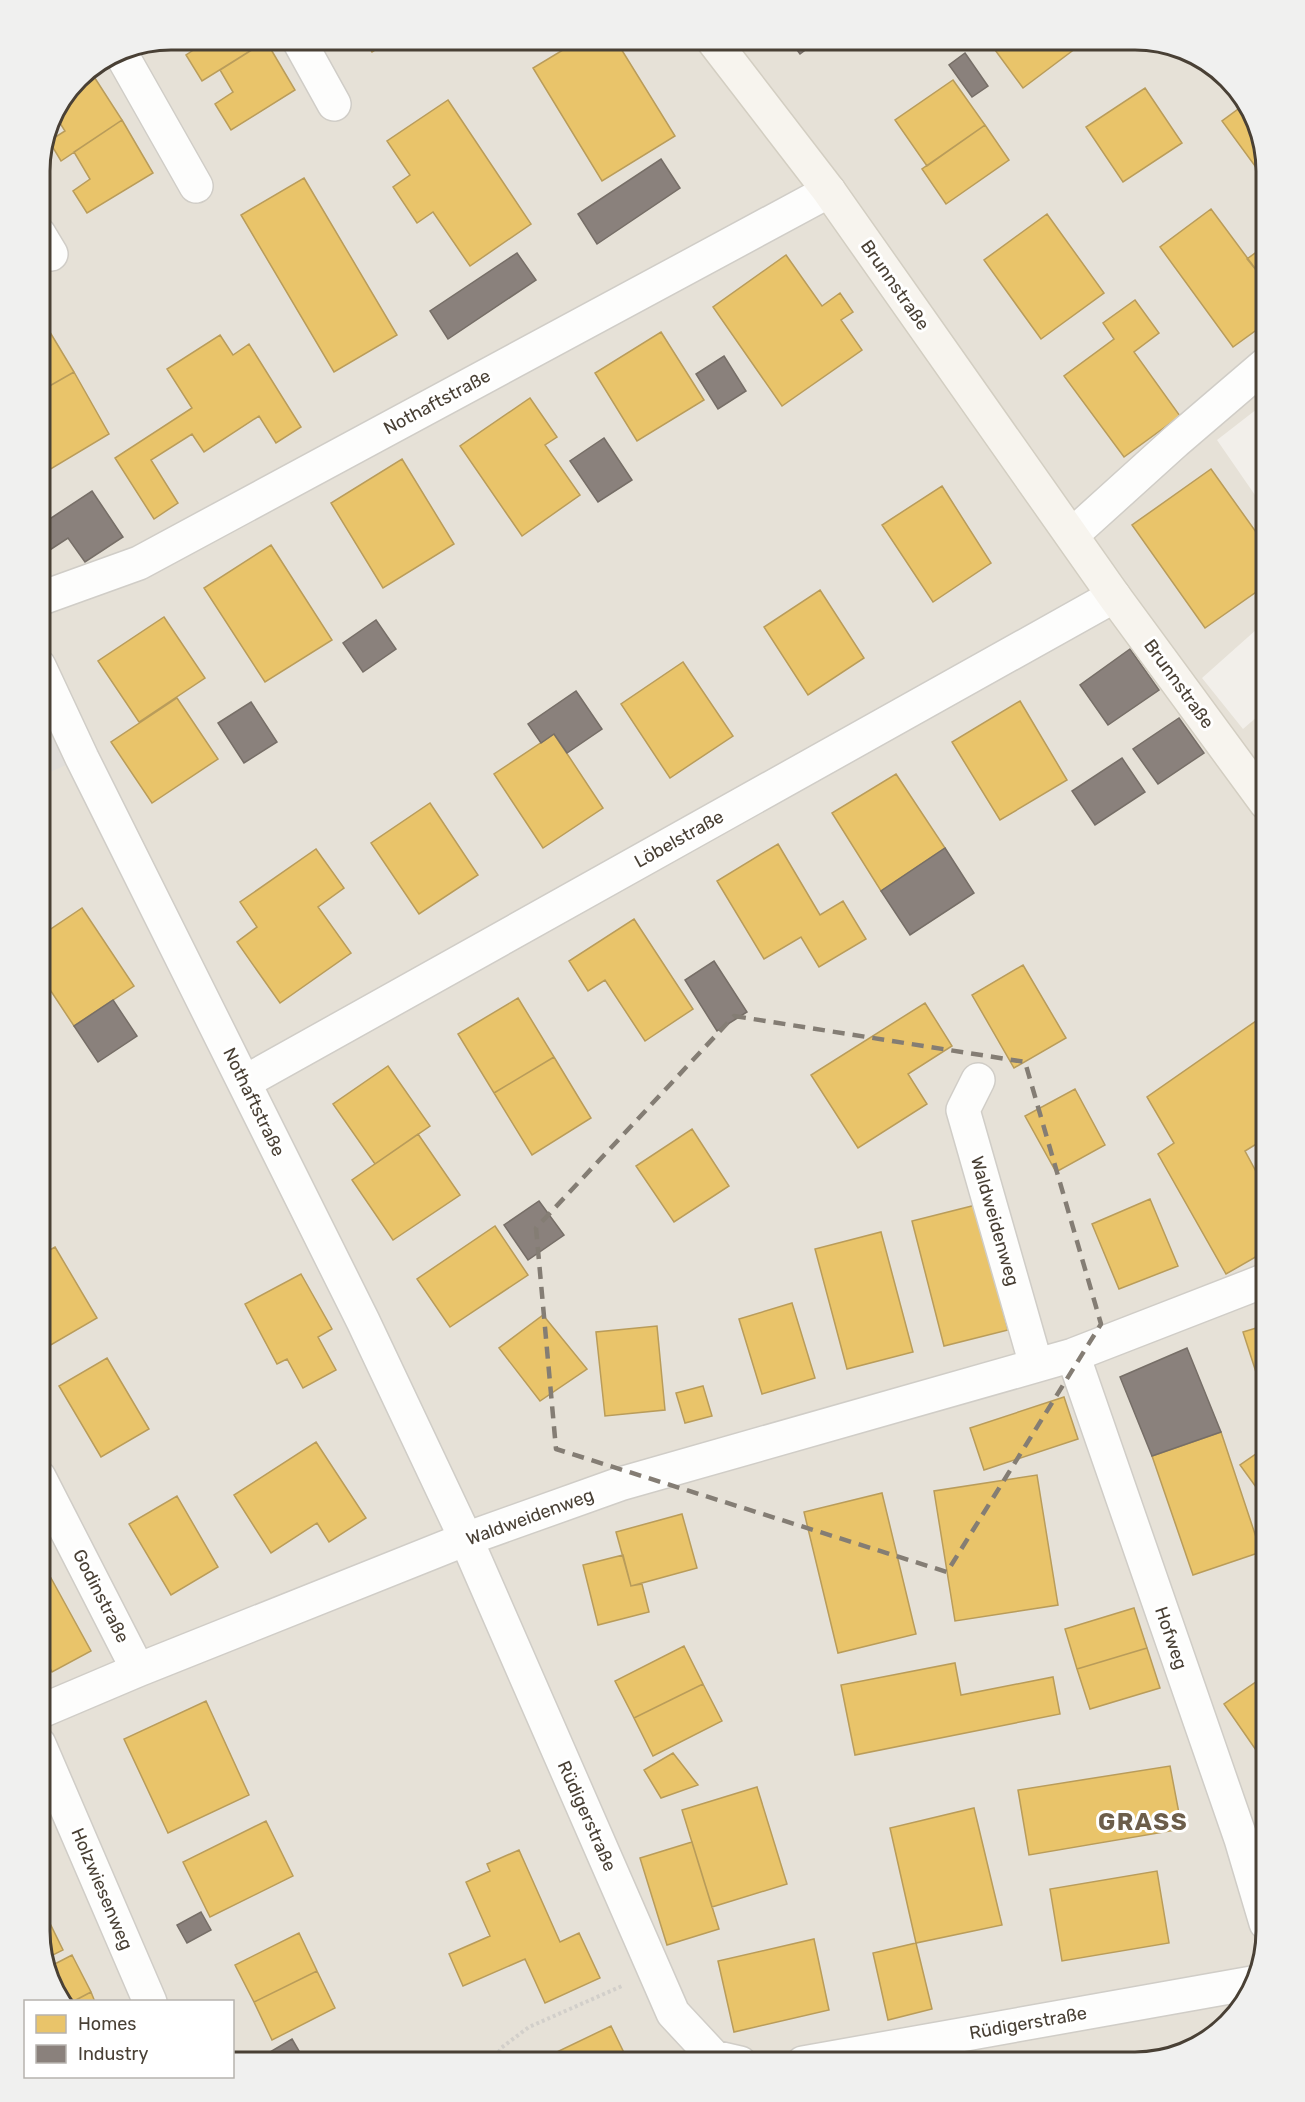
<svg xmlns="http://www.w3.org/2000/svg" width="1305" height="2102" font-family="Rubik,sans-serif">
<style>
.residential{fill:#e6e1d7}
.parking{fill:#e1deda}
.homes{fill:#e9c46a;stroke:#b99c5a;stroke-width:1.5}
.industry{fill:#8a817c;stroke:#766e67;stroke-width:1.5}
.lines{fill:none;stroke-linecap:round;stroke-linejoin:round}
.street-casing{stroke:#d0cdc7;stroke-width:36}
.secondary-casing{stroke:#d3cec2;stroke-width:36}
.path{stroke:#d2cfca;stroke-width:4;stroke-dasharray:3 3;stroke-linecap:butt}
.street{stroke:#fdfdfc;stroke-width:33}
.secondary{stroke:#f7f4ee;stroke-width:33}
.marked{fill:none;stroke:#847d74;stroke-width:4.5;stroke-dasharray:12 8;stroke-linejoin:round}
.labels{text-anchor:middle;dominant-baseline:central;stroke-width:6;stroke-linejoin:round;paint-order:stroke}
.street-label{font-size:18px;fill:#494035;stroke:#fff}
.district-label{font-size:24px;font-weight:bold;letter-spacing:1.5px;fill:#6c5e4b;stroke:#fff}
.rim{fill:none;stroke:#494035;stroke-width:3}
</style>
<rect width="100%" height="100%" fill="#f2efea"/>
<path class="residential" d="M170 39H1144L1207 61 1252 112 1266 170V402L1217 440 1266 511V621L1202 678 1243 729 1266 709V1932L1248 1998 1193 2049 1135 2063H233L232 2002 63 2001 53 1990 39 1932V162L52 112 78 77 120 49Z"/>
<path class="parking" d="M39 666 82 758 39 777Z"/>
<path class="homes" d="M198 39H265L266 41 202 81 186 55 201 45Z
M364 39H393L372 52Z
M581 39H615L675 136 602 181 533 68Z
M987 39H1088L1023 88Z
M266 41 295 90 231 130 215 104 233 92 220 70Z
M97 64 99 68 73 84 78 77Z
M91 72 122 120 61 161 49 141 65 131 53 112 73 84Z
M953 80 985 125 927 166 895 120Z
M1145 88 1182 143 1123 182 1086 127Z
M448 100 531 224 470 266 433 212 417 223 393 187 410 175 387 141Z
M1245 104 1252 112 1266 170V181L1222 121Z
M122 120 153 173 87 213 73 191 90 179 74 152Z
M985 125 1009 160 946 204 922 169Z
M304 178 397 335 334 372 241 215Z
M1211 209 1266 283V323L1233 347 1160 247Z
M1047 214 1104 293 1041 339 984 260Z
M1266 245V270L1260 275 1247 259Z
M786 255 822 306 840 293 853 312 841 320 862 350 782 406 713 307Z
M1135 300 1159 333 1134 352 1180 416 1124 457 1064 376 1114 339 1103 323Z
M39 314 74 372 39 392Z
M661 332 704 400 637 441 595 373Z
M220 335 233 355 249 344 301 427 276 443 259 416 204 452 192 434 151 460 178 503 154 519 115 458 192 408 167 369Z
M74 372 109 434 39 476V392Z
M530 398 557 437 545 445 580 495 522 536 460 446Z
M402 459 454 544 383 588 331 503Z
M1211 469 1266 546V585L1205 628 1132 525Z
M942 486 991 563 933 602 882 525Z
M271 545 332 640 265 682 204 588Z
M820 590 864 658 808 695 764 627Z
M164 617 205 678 139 722 98 661Z
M683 662 733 736 670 778 621 704Z
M177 698 218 759 152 803 111 742Z
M1020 701 1067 780 1000 820 952 742Z
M554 734 603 808 543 848 494 774Z
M896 774 945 848 881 891 832 813Z
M430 803 478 875 419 914 371 843Z
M778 844 820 915 843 901 866 939 819 967 801 937 764 959 717 881Z
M316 849 344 888 318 907 351 953 280 1003 237 942 257 927 240 902Z
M82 908 134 986 74 1026 39 973V937Z
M634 919 693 1009 645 1041 605 980 588 991 569 961Z
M1023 965 1066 1038 1014 1068 972 995Z
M518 998 554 1057 494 1093 458 1034Z
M925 1003 952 1046 908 1074 927 1104 858 1148 811 1075Z
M1266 1014V1138L1245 1151 1266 1190V1251L1226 1274 1158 1154 1174 1143 1147 1097Z
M554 1057 591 1118 532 1155 494 1093Z
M388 1066 430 1126 375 1164 333 1104Z
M1075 1089 1105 1145 1056 1172 1025 1116Z
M692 1129 729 1186 674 1222 636 1166Z
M418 1134 460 1195 393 1240 352 1180Z
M1150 1199 1178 1266 1119 1289 1092 1224Z
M976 1205 1008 1330 944 1346 912 1221Z
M495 1226 528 1275 450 1327 417 1279Z
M881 1232 913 1352 847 1369 815 1249Z
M55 1247 97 1318 49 1346 39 1328V1256Z
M301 1274 332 1329 318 1337 336 1370 303 1388 287 1359 277 1364 245 1304Z
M792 1303 815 1378 762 1394 739 1319Z
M543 1315 587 1369 540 1401 499 1348Z
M1266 1325V1403L1243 1332Z
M657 1326 665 1410 605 1416 596 1332Z
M107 1358 149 1429 101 1457 59 1386Z
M703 1386 712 1416 685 1423 676 1393Z
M1064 1397 1078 1439 984 1470 970 1428Z
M1221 1432 1261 1552 1193 1575 1152 1456Z
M316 1442 366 1518 329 1542 317 1523 271 1553 234 1495Z
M1266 1447V1496L1264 1498 1240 1465Z
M1037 1475 1058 1605 955 1621 934 1491Z
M882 1493 916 1634 838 1653 804 1512Z
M177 1496 218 1567 171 1595 129 1524Z
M682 1514 697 1568 631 1586 616 1532Z
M623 1555 631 1586 642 1584 649 1612 598 1625 583 1565Z
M51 1578 91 1651 52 1672 39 1647V1585Z
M1134 1608 1147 1648 1077 1669 1065 1629Z
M684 1646 703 1684 634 1718 615 1681Z
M1147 1648 1160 1688 1090 1709 1077 1669Z
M955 1663 961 1695 1053 1677 1060 1714 855 1755 841 1685Z
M1266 1675V1762L1265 1763 1224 1704Z
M703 1684 722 1721 653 1756 634 1718Z
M206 1701 249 1795 168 1833 124 1739Z
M673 1753 698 1785 661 1798 644 1770Z
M1170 1766 1182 1829 1029 1855 1018 1790Z
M757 1787 787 1884 712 1907 682 1810Z
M974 1808 1002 1925 916 1943 890 1828Z
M266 1821 293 1876 210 1917 183 1862Z
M692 1842 719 1929 667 1945 640 1858Z
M1266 1842V1859L1259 1846Z
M519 1850 560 1942 579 1933 600 1978 545 2003 525 1959 463 1986 449 1954 490 1936 466 1882 490 1871 487 1864Z
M39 1865 47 1883 39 1886Z
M1157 1871 1169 1943 1062 1961 1050 1889Z
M39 1901 63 1950 45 1959 39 1932Z
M299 1933 317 1971 254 2002 235 1965Z
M814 1939 829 2010 734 2032 718 1961Z
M916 1943 932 2009 888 2020 873 1953Z
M72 1955 91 1992 72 2002H63L53 1990 47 1968Z
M317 1971 335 2008 272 2040 254 2002Z
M91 1992 95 2002H72Z
M611 2026 629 2063H534Z
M1200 2043 1193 2049 1165 2056 1164 2053Z
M1126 2054 1128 2063H1083Z"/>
<path class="industry" d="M789 39H820L800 54Z
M965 53 988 86 972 97 949 65Z
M661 159 680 188 597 244 578 214Z
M517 253 536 280 448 339 430 311Z
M724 356 746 391 718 409 696 374Z
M604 438 632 480 598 502 570 461Z
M92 491 123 537 85 562 68 538 39 557V526Z
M376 620 396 649 363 672 343 643Z
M1130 649 1159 690 1108 725 1080 685Z
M576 691 602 729 567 753 554 734 541 743 528 724Z
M251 702 277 742 244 763 218 723Z
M1179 718 1204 753 1158 784 1133 749Z
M1122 758 1145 792 1095 825 1072 791Z
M945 848 974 893 910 935 881 891Z
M714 961 747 1012 717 1031 685 980Z
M113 1000 137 1036 98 1062 74 1026Z
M539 1201 564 1235 528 1260 504 1225Z
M1187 1348 1221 1432 1152 1456 1120 1377Z
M201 1912 211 1930 187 1943 177 1925Z
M292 2039 306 2063H253V2062Z"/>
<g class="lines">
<defs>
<path id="street" d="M298 39 334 104
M119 50 196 186
M39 234 51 254
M1072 535 1176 441 1266 364
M39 599 139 563 829 191
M39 666 82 758 363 1321 466 1539 673 2013 714 2057 740 2063
M978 1080 963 1110 1036 1365
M245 1082 1114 596
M1073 1355 1241 1839 1266 1923
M39 1477 138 1670
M39 1712 138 1670 466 1539 620 1484 1073 1355 1266 1280
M39 1744 150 2002
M803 2063 1252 1983"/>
<path id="secondary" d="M712 39 829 191 1114 596 1266 803"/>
</defs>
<use href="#street" class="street-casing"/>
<use href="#secondary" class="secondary-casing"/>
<path class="path" d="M493 2063 501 2048 529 2027 622 1986"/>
<use href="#street" class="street"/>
<use href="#secondary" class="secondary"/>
</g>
<path class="marked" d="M734 1016 1025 1062 1101 1324 947 1572 556 1449 536 1228Z"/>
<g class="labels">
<g class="street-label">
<text transform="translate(895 285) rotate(55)">Brunnstraße</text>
<text transform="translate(437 402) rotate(-28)">Nothaftstraße</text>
<text transform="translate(1179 684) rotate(54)">Brunnstraße</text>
<text transform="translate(679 839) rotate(-29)">Löbelstraße</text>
<text transform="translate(254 1102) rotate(64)">Nothaftstraße</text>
<text transform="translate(995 1221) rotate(74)">Waldweidenweg</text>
<text transform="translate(530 1517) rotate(-20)">Waldweidenweg</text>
<text transform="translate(101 1596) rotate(63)">Godinstraße</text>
<text transform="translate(1171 1638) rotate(71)">Hofweg</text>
<text transform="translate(587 1816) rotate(66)">Rüdigerstraße</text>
<text transform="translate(102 1889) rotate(67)">Holzwiesenweg</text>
<text transform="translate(1028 2023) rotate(-10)">Rüdigerstraße</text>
</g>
<g class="district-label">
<text x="1143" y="1822">GRASS</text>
</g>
</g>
<path d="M0 0H1305V2102H0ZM171 50H1135A121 121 0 0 1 1256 171V1931A121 121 0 0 1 1135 2052H171A121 121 0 0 1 50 1931V171A121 121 0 0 1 171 50Z" fill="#f0f0ef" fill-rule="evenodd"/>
<path class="rim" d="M171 50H1135A121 121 0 0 1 1256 171V1931A121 121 0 0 1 1135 2052H171A121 121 0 0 1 50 1931V171A121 121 0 0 1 171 50Z"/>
<rect x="24" y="2000" width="210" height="78" fill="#ffffff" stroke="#b6b3ae" stroke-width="1.5"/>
<rect x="36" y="2015" width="30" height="18" fill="#e9c46a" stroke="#b6b3ae" stroke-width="1.5"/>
<text x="78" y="2030" font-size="18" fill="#494035">Homes</text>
<rect x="36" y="2045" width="30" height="18" fill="#8a817c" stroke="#b6b3ae" stroke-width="1.5"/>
<text x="78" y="2060" font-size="18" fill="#494035">Industry</text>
</svg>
